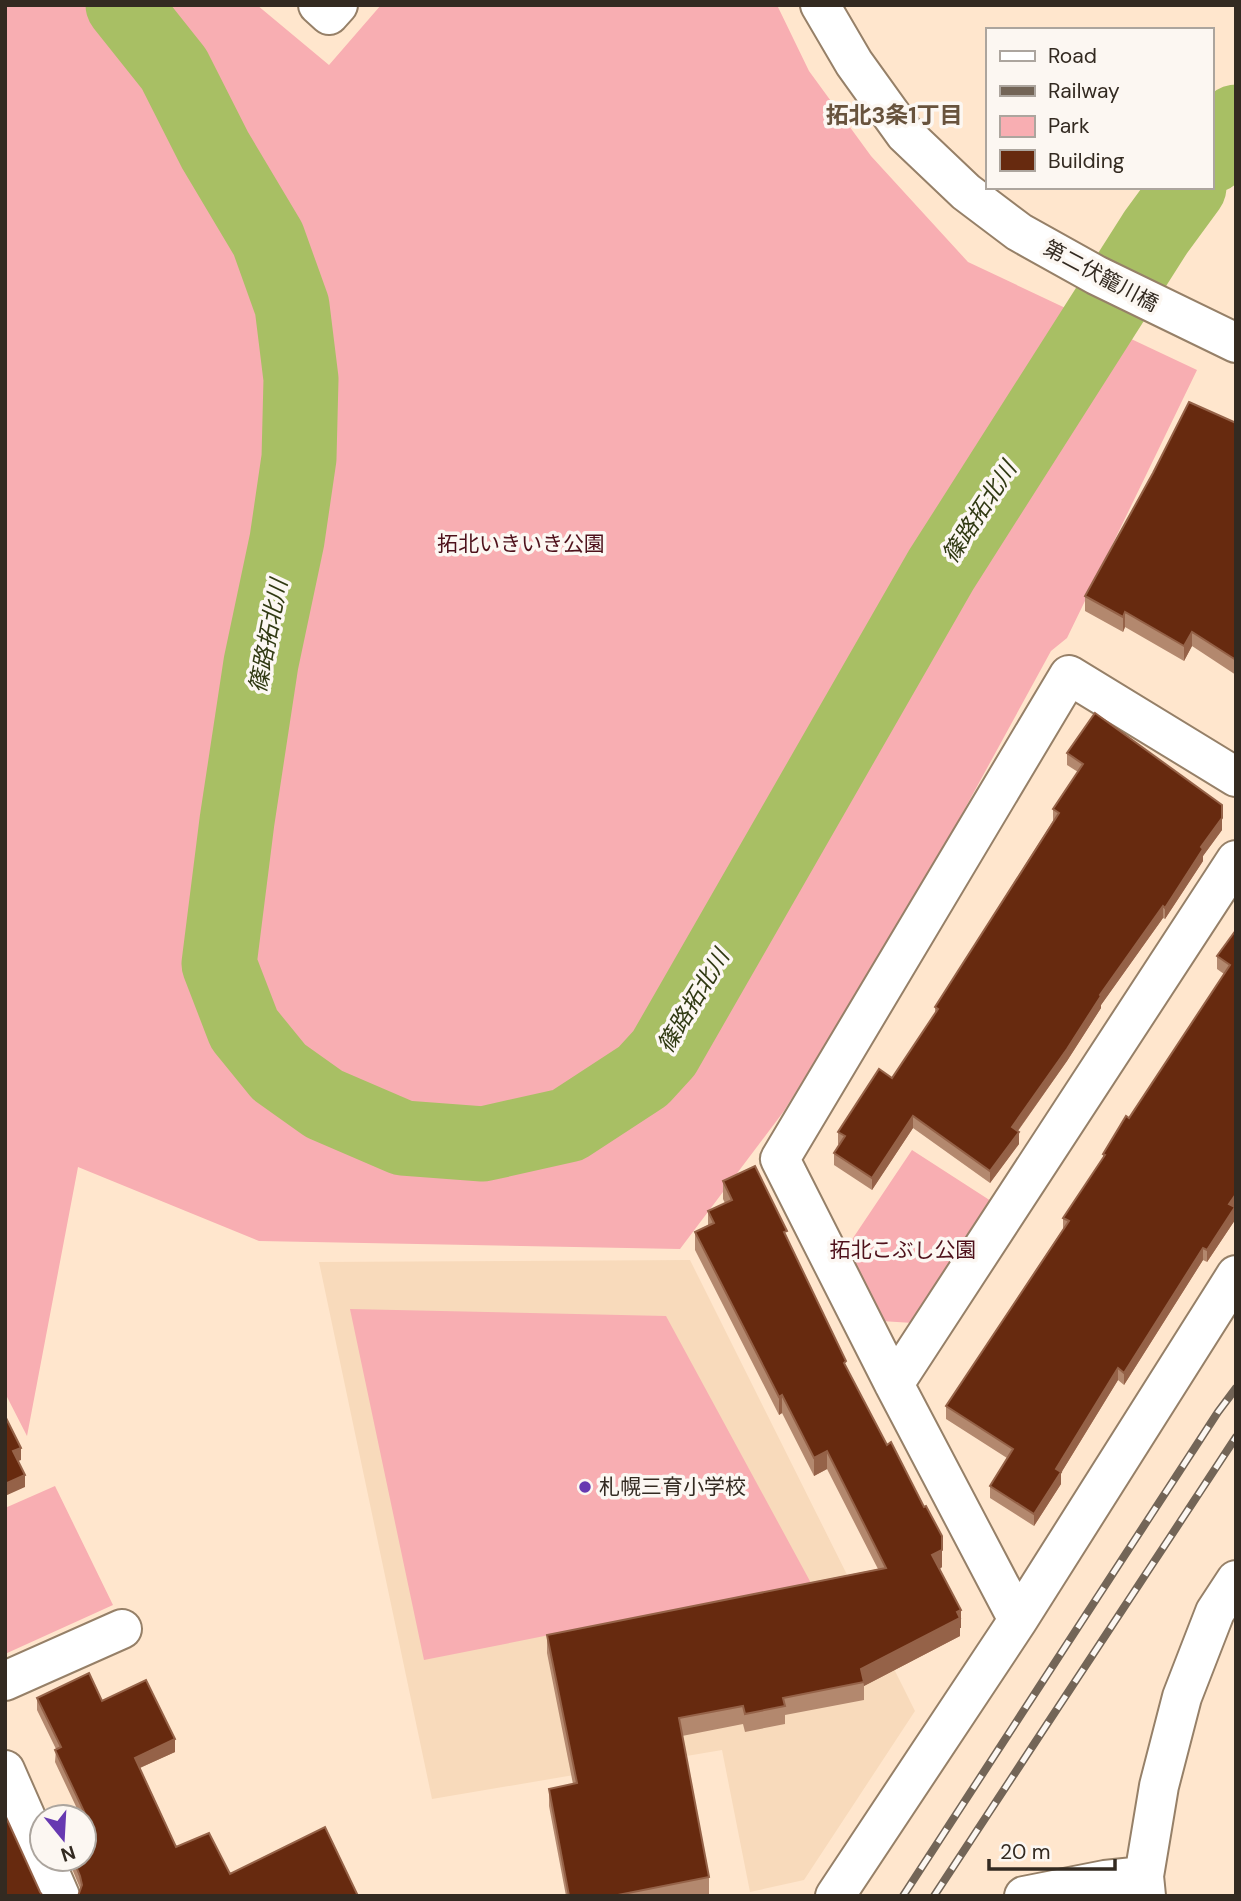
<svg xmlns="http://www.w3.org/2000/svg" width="1241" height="1901" font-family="'DM Sans','Noto Sans JP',sans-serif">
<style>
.built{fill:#f8dabb}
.park{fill:#f8aeb2}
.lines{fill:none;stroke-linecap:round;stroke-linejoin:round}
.river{stroke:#a8bf64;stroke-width:75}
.minor-casing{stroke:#968068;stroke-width:42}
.major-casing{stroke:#968068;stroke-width:42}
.minor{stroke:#fff;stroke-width:38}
.major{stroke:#fff;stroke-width:38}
.rail-casing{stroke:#736557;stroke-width:8}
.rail{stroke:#fcf7f2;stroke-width:5;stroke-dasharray:16;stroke-linecap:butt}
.wall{fill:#b3886e}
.shaded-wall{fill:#956248}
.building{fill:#672a0f;stroke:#956248;stroke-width:2}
.poi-dot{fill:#6739b1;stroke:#fcf7f2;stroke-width:2.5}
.labels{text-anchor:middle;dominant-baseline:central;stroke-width:7;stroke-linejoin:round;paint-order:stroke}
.street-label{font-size:21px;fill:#332a21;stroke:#fcf7f2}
.park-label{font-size:21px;fill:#4e111b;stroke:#fcf7f2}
.poi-label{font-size:21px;fill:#332a21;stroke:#fcf7f2;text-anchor:start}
.neighbourhood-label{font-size:23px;font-weight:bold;fill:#68533d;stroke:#fcf7f2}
.water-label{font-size:23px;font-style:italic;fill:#313a13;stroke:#fcf7f2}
</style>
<rect width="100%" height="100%" fill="#ffe6cd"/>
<path class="built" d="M690 1260 915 1711 804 1880 750 1892 722 1750 432 1799 319 1262Z"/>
<path class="park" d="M5 5H257L329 65 381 5H777L809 71 871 156 968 262 1197 370 1067 638 1051 651 921 889 784 1111 680 1249 259 1241 78 1167 27 1436 5 1393Z
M912 1150 991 1201 913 1323 881 1321 847 1247Z
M350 1309 666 1316 811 1583 424 1660Z
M55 1486 113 1605 5 1654V1508Z"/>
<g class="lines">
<path class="river" d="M123 5 174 69 215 150 268 239 292 306 301 379 299 458 287 540 261 663 237 821 219 964 244 1029 279 1072 324 1104 403 1138 483 1144 568 1125 643 1076 664 1053 941 570 1156 232 1189 187
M1211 156 1236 122"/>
<defs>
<path id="minor" d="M318 5 329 15 338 5
M894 1384 1236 860
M1018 1620 894 1384 780 1159 1069 675 1236 777
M5 1681 122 1629
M5 1770 42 1854
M44 1859 60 1896
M835 1896 1018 1620 1236 1275
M1024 1896 1105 1880 1144 1876
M1146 1896 1144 1876 1159 1786 1182 1697 1215 1612 1236 1580"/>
<path id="major" d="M820 5 854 63 905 134 966 192 1019 232 1096 275 1236 343"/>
</defs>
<use href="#minor" class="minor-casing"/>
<use href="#major" class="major-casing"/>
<use href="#minor" class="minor"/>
<use href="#major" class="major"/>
<defs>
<path id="rail" d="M903 1896 1218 1412 1236 1388
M934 1896 1236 1437"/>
</defs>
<use href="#rail" class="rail-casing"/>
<use href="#rail" class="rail"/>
</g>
<path class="wall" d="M1236 423V675L1192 646 1184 661 1125 627 1123 632 1085 611V596Z
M1067 753 1222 830 1203 856V861L1165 919 1163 918 1101 1005V1008L1067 1061 1018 1131 1019 1144 990 1183 913 1128 872 1190 834 1165V1153L839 1145 838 1144V1132L892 1078 935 1014V1007L1053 821V809L1078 772 1067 765Z
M1236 930 1235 1220 1207 1262 1203 1260 1124 1385 1118 1380 1061 1473V1484L1034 1526 990 1498V1486L1007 1458 946 1419V1406L1063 1229V1218L1103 1158V1154L1129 1118 1224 974 1217 969V956Z
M723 1181 787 1238 846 1367 942 1567 940 1569 961 1628H960V1636L864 1686V1700L785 1715V1724L745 1732 743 1724 682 1736 709 1877V1895L566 1896 549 1806V1789L573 1784 547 1653V1635L878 1569 827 1469 814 1476 782 1413 779 1415 695 1250V1232L708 1225V1211L725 1203 723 1199Z
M37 1698 102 1701 175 1752 140 1768 176 1847 230 1874 80 1888 68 1859H84V1817H81L55 1762 56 1749 37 1710Z"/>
<path class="shaded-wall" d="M1125 612V627L1123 632V617Z
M1192 632V646L1184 661V646Z
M1222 818V830L1203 856V861L1165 919V908L1201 847Z
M1163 906V918L1101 1005V1008L1067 1061 1012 1139V1127L1100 995Z
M913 1116V1128L872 1190V1178Z
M1019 1132V1144L990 1183V1171Z
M1236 1194 1235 1220 1207 1262V1250L1229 1204Z
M1203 1248V1260L1124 1385V1373Z
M1118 1368V1380L1061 1473V1484L1034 1526V1514L1056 1469Z
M782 1395V1413L779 1415V1397Z
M21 1448V1460L13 1463V1451Z
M827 1451V1469L814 1476V1458Z
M25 1475V1487L5 1496V1484Z
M942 1550V1567L932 1573V1555Z
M961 1610V1628H960V1636L864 1686 861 1669Z
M175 1739V1752L135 1770V1758Z"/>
<path class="building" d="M1189 402 1236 423V660L1192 632 1184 646 1125 612 1123 617 1085 596 1153 473Z
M1095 713 1222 805V818L1201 847 1203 849 1165 908 1163 906 1100 995 1101 996 1067 1049 1012 1127 1019 1132 990 1171 913 1116 872 1178 834 1153 845 1136 838 1132 879 1069 892 1078 938 1009 935 1007 1059 813 1053 809 1083 764 1067 753Z
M1236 930V1194L1229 1204 1235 1207 1207 1250 1203 1248 1124 1373 1118 1368 1056 1469 1061 1472 1034 1514 990 1486 1013 1449 946 1406 1069 1221 1063 1218 1105 1155 1103 1154 1126 1116 1129 1118 1230 965 1217 956Z
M755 1166 787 1231 784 1232 846 1361 844 1363 887 1445 891 1442 924 1507 926 1506 942 1536V1550L932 1555 961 1610 957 1612 960 1618 861 1669 864 1682 783 1698 785 1706 745 1714 743 1706 679 1718 709 1877 613 1896H569L549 1789 577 1783 547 1635 886 1568 827 1451 814 1458 782 1395 779 1397 695 1232 714 1223 708 1211 732 1200 723 1181Z
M5 1416 21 1448 13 1451 25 1475 5 1484Z
M89 1673 102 1701 146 1680 175 1739 135 1758 176 1847 209 1833 230 1874 325 1827 358 1896H78L82 1885 80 1876 73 1859H84V1821L88 1820 55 1750 61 1747 37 1698Z
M5 1815 40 1892 43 1896H5Z"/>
<circle class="poi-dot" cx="585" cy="1487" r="7"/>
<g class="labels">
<g class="street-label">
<text transform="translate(1101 276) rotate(28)">第二伏籠川橋</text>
</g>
<g class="park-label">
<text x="521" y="544">拓北いきいき公園</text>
<text x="903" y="1250">拓北こぶし公園</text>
</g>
<g class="poi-label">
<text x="599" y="1487">札幌三育小学校</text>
</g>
<g class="neighbourhood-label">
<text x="894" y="115">拓北3条1丁目</text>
</g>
<g class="water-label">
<text transform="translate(979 512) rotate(-57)">篠路拓北川</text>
<text transform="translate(268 636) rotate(-79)">篠路拓北川</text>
<text transform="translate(693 1001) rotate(-59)">篠路拓北川</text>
</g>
</g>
<rect width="1241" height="1901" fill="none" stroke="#332a21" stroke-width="14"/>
<rect x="986" y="28" width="228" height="161" fill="#fcf7f2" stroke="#aca59e" stroke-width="2"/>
<rect x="1000" y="51" width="35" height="10" fill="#ffffff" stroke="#aca59e" stroke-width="2"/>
<text x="1048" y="63" font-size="21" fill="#332a21">Road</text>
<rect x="1000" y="86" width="35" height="10" fill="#736557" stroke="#aca59e" stroke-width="2"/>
<text x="1048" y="98" font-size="21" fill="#332a21">Railway</text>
<rect x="1000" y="116" width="35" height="21" fill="#f8aeb2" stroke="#aca59e" stroke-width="2"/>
<text x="1048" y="133" font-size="21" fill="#332a21">Park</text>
<rect x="1000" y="150" width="35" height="21" fill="#672a0f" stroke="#aca59e" stroke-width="2"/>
<text x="1048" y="168" font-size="21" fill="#332a21">Building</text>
<g transform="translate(63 1838) rotate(162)"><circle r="33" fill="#fcf7f2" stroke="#aca59e" stroke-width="2"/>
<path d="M0-5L12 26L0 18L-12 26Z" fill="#6739b1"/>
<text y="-10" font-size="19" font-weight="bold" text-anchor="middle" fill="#332a21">N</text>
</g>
<path d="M989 1859v10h126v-10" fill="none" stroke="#332a21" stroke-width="3.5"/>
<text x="1000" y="1859" font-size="21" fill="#332a21" stroke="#fcf7f2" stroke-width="5" paint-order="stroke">20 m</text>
</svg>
